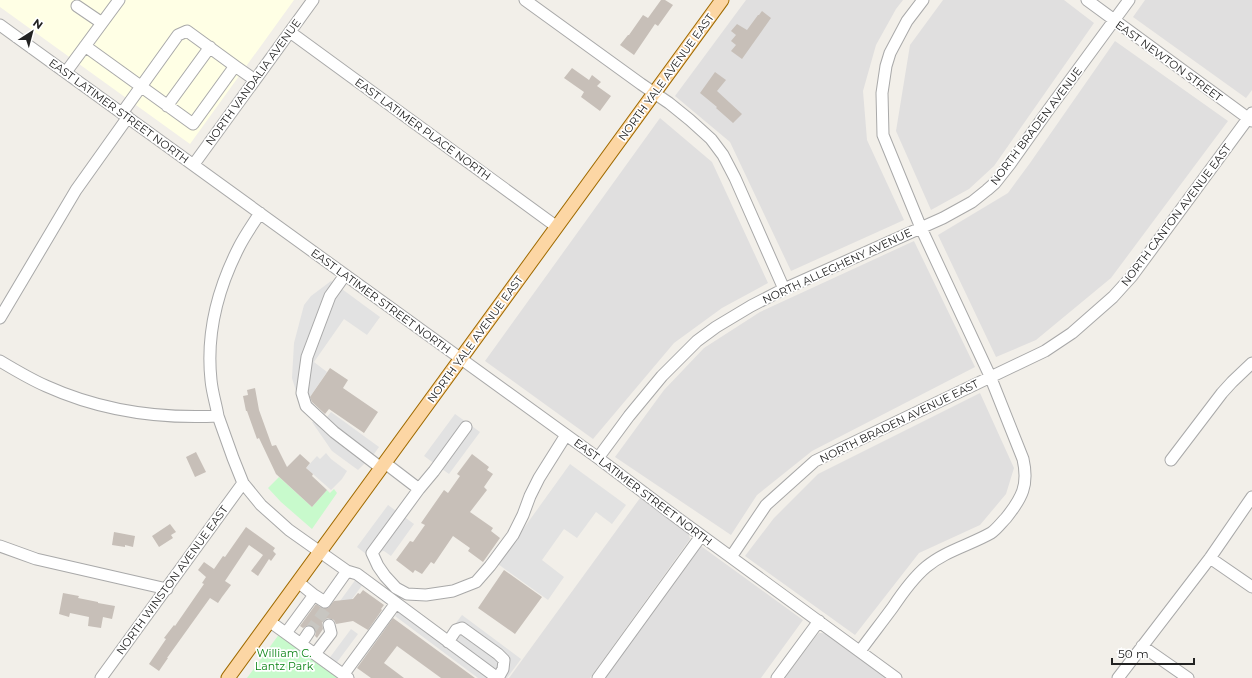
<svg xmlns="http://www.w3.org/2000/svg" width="1252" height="678" font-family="Montserrat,sans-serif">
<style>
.residential{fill:#e0dfdf}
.education{fill:#ffffe5}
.park{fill:#c8facc}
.parking{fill:#e2e2e2}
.building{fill:#c7bfb8}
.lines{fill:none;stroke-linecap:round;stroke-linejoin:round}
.minor-tunnel{stroke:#c8c6c1;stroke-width:11;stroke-dasharray:11 5.5;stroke-linecap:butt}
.minor-casing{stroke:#a9a9a9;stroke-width:13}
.major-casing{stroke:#a06b00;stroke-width:15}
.minor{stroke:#fff;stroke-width:11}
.major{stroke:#fcd6a4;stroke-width:13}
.labels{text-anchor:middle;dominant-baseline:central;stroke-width:3.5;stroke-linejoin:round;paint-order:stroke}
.street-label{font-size:11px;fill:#222;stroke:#fff}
.park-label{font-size:11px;fill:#0c8416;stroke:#fff}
</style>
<rect width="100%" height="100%" fill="#f2efe9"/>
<path class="residential" d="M746 0H903L896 9 876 45 863 91 867 140 904 220 791 271 730 142 675 96Z
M943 0H1064L1094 23 994 166 969 189 931 210 896 131 910 45Z
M1145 0H1252V90L1246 98 1133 17Z
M1115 41 1228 121 1111 278 1036 340 996 357 938 235 1008 193 1030 163Z
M660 118 712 162 768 283 722 308 674 343 593 439 485 361Z
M914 241 975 367 812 451 757 495 731 535 615 457 664 390 704 348 760 312Z
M980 393 1014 468 1006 494 980 525 919 553 855 635 745 556 774 518 818 474Z
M640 498 687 532 689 535 690 539 590 678H509Z
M701 546 803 620 761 678H605Z
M819 633H822L826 634 887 678H785L816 636Z"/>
<path class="education" d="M0 0H294L190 144 0 7Z"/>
<path class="park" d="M279 477 312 507 327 490 330 493 334 489 337 493 312 529 281 502 268 488Z
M280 633 341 678H247Z"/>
<path class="parking" d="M331 281 380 317 367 335 344 319 314 362 327 372 310 397 296 391 292 378 294 343 304 305 311 296Z
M331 412 379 447 374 454 358 470 332 451 312 422 327 417Z
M455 414 480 432 449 474 424 456Z
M326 453 331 459 347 471 342 479 331 490 306 468 317 456 320 459Z
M570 464 626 505 612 524 596 512 577 538 564 529 542 560 564 577 548 600 498 564Z
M388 505 414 524 391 556 384 551 366 554 357 547Z
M356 579 363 584 347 606 340 601Z
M405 603 447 635 462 615 521 659 507 678H478L395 616Z
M351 629 358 634 335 665 328 660Z"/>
<path class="building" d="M661 0H665L673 5 658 26 655 24 634 55 620 45 628 35H629L643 15 648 18Z
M762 11 771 18 742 59 731 51 736 45 731 41 736 35 731 31 737 24 747 30 758 15H759Z
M572 68 589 80 592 75 601 82 597 86 611 96 600 111 581 97 584 92 564 78Z
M715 72 726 80 717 91 742 114 733 123 716 108 717 107 700 93Z
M330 368 348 380 343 388 378 412 364 433 329 409 325 414 312 402 310 397Z
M255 388 259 410 272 446 276 445 287 467 300 454 310 463 306 468 313 474 312 476 327 490 312 507 276 474 259 438 257 439 247 411H246L243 396 248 395 247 390Z
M196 452 206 472 195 477 186 457Z
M472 454 489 467 487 470 493 474 484 487 487 490 470 512 493 528 491 531 500 538 483 562 468 551 470 548 453 536 434 564 431 562 422 574 415 570 413 573 396 560 410 541 413 542 425 525 421 523 444 490 448 493 460 476 457 474Z
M170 524 176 532 171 535 173 538 159 547 152 536Z
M246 527 275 548 273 551 276 554 271 561 269 559 258 576 251 571 263 555 249 545 225 581 231 585 222 597 218 603 210 598 167 658H168L159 671 149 664 166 639 164 638 174 625 175 626 204 584 202 583 206 577 198 570 204 562 214 569 223 556 225 557Z
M114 532 135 536 133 547 125 545V547L112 545Z
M504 570 542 597 515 634 478 608Z
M363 590 384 605 381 609 382 610 368 630 353 621 336 624 334 620 328 618 324 620 322 623 323 629 317 638 315 636 316 632 313 626 309 625 303 628 300 626 316 604 322 608H328L334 601 353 599 358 593 360 594Z
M63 593 79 596 78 598 98 602V603L115 606 112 619 103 617 101 628 88 626 89 617 70 613 69 617 59 614Z
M393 618 475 678H441L397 646 384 663 404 678H371L357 668Z"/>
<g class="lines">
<path class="minor-tunnel" d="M309 632 326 609"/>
<defs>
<path id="minor" d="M525 0 641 84 669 103 690 120 711 139 723 155 735 178 784 289
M1087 0 1252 121
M77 6 102 23
M0 25 598 458 676 517 896 678
M290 32 557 227
M85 46 193 124 235 66 187 31 178 35 122 113
M235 66 255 80
M66 72 119 0
M167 106 210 47
M194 164 313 0
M345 275 330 296 307 357 302 393 306 406 334 432 381 468
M0 318 76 190 128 117
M0 361C15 370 30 379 46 386 99 410 159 419 218 416L233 458 243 483 261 505 289 530 347 571 357 574 492 674 496 678
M218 416C216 404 212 392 211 380 206 333 218 288 239 247 245 235 253 224 260 213
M598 458 629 416 662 376 697 341 716 327 751 306 784 289 943 218 972 202 987 190 995 183 1010 164 1049 109 1129 0
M1171 460 1222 393 1232 382 1252 363
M385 463 419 489 434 471 466 427
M419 489 372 553 378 566 385 576 396 588 407 594 426 595 453 591 476 582 490 566 513 535 523 515 530 496 539 478 566 435
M0 546 36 559 167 589
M731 557 766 505 815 461 1045 351 1072 333 1113 297 1132 276 1252 113
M1210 558 1252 587
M314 595 325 602 347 571
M269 621 348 678
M286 633 314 595 298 582
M448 642 456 630 462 628 498 654 504 660 503 669 498 678
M301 644 309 632
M1142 646 1188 678
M860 651C871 636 882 622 893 607 903 592 913 578 926 567 945 551 970 545 991 533 997 529 1001 523 1006 518 1022 498 1029 485 1023 459L990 376 921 228 883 135 882 93 886 66 890 53 907 21 923 0
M315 654 331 633 329 625
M343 675 396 603
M101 678 243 483
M598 678 701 536
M777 678 819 621
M1118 678 1210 558 1252 497"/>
<path id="major" d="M228 678 722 0"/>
</defs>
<use href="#minor" class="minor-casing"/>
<use href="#major" class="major-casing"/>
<use href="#minor" class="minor"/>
<use href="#major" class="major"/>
</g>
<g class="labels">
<g class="street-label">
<text transform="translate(1169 61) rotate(36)">EAST NEWTON STREET</text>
<text transform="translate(666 77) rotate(-54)">NORTH YALE AVENUE EAST</text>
<text transform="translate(253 82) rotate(-54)">NORTH VANDALIA AVENUE</text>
<text transform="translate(119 111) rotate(36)">EAST LATIMER STREET NORTH</text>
<text transform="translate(1036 126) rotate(-53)">NORTH BRADEN AVENUE</text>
<text transform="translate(423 129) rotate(36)">EAST LATIMER PLACE NORTH</text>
<text transform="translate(1176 215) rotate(-53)">NORTH CANTON AVENUE EAST</text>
<text transform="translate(837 266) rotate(-25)">NORTH ALLEGHENY AVENUE</text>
<text transform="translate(381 301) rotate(36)">EAST LATIMER STREET NORTH</text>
<text transform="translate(475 339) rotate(-54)">NORTH YALE AVENUE EAST</text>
<text transform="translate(899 421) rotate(-26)">NORTH BRADEN AVENUE EAST</text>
<text transform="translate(643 492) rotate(37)">EAST LATIMER STREET NORTH</text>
<text transform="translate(172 580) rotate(-54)">NORTH WINSTON AVENUE EAST</text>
</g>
<g class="park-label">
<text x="284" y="653">William C.<tspan x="284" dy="13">Lantz Park</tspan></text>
</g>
</g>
<g transform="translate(32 32) rotate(36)" stroke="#ffffff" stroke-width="3" paint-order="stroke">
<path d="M0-3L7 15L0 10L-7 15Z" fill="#222222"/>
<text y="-6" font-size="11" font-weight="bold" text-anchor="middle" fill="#222222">N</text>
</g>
<path d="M1112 658v6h82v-6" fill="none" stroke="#222222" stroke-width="2"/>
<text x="1118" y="658" font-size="12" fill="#222222" stroke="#ffffff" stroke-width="3" paint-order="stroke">50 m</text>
</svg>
